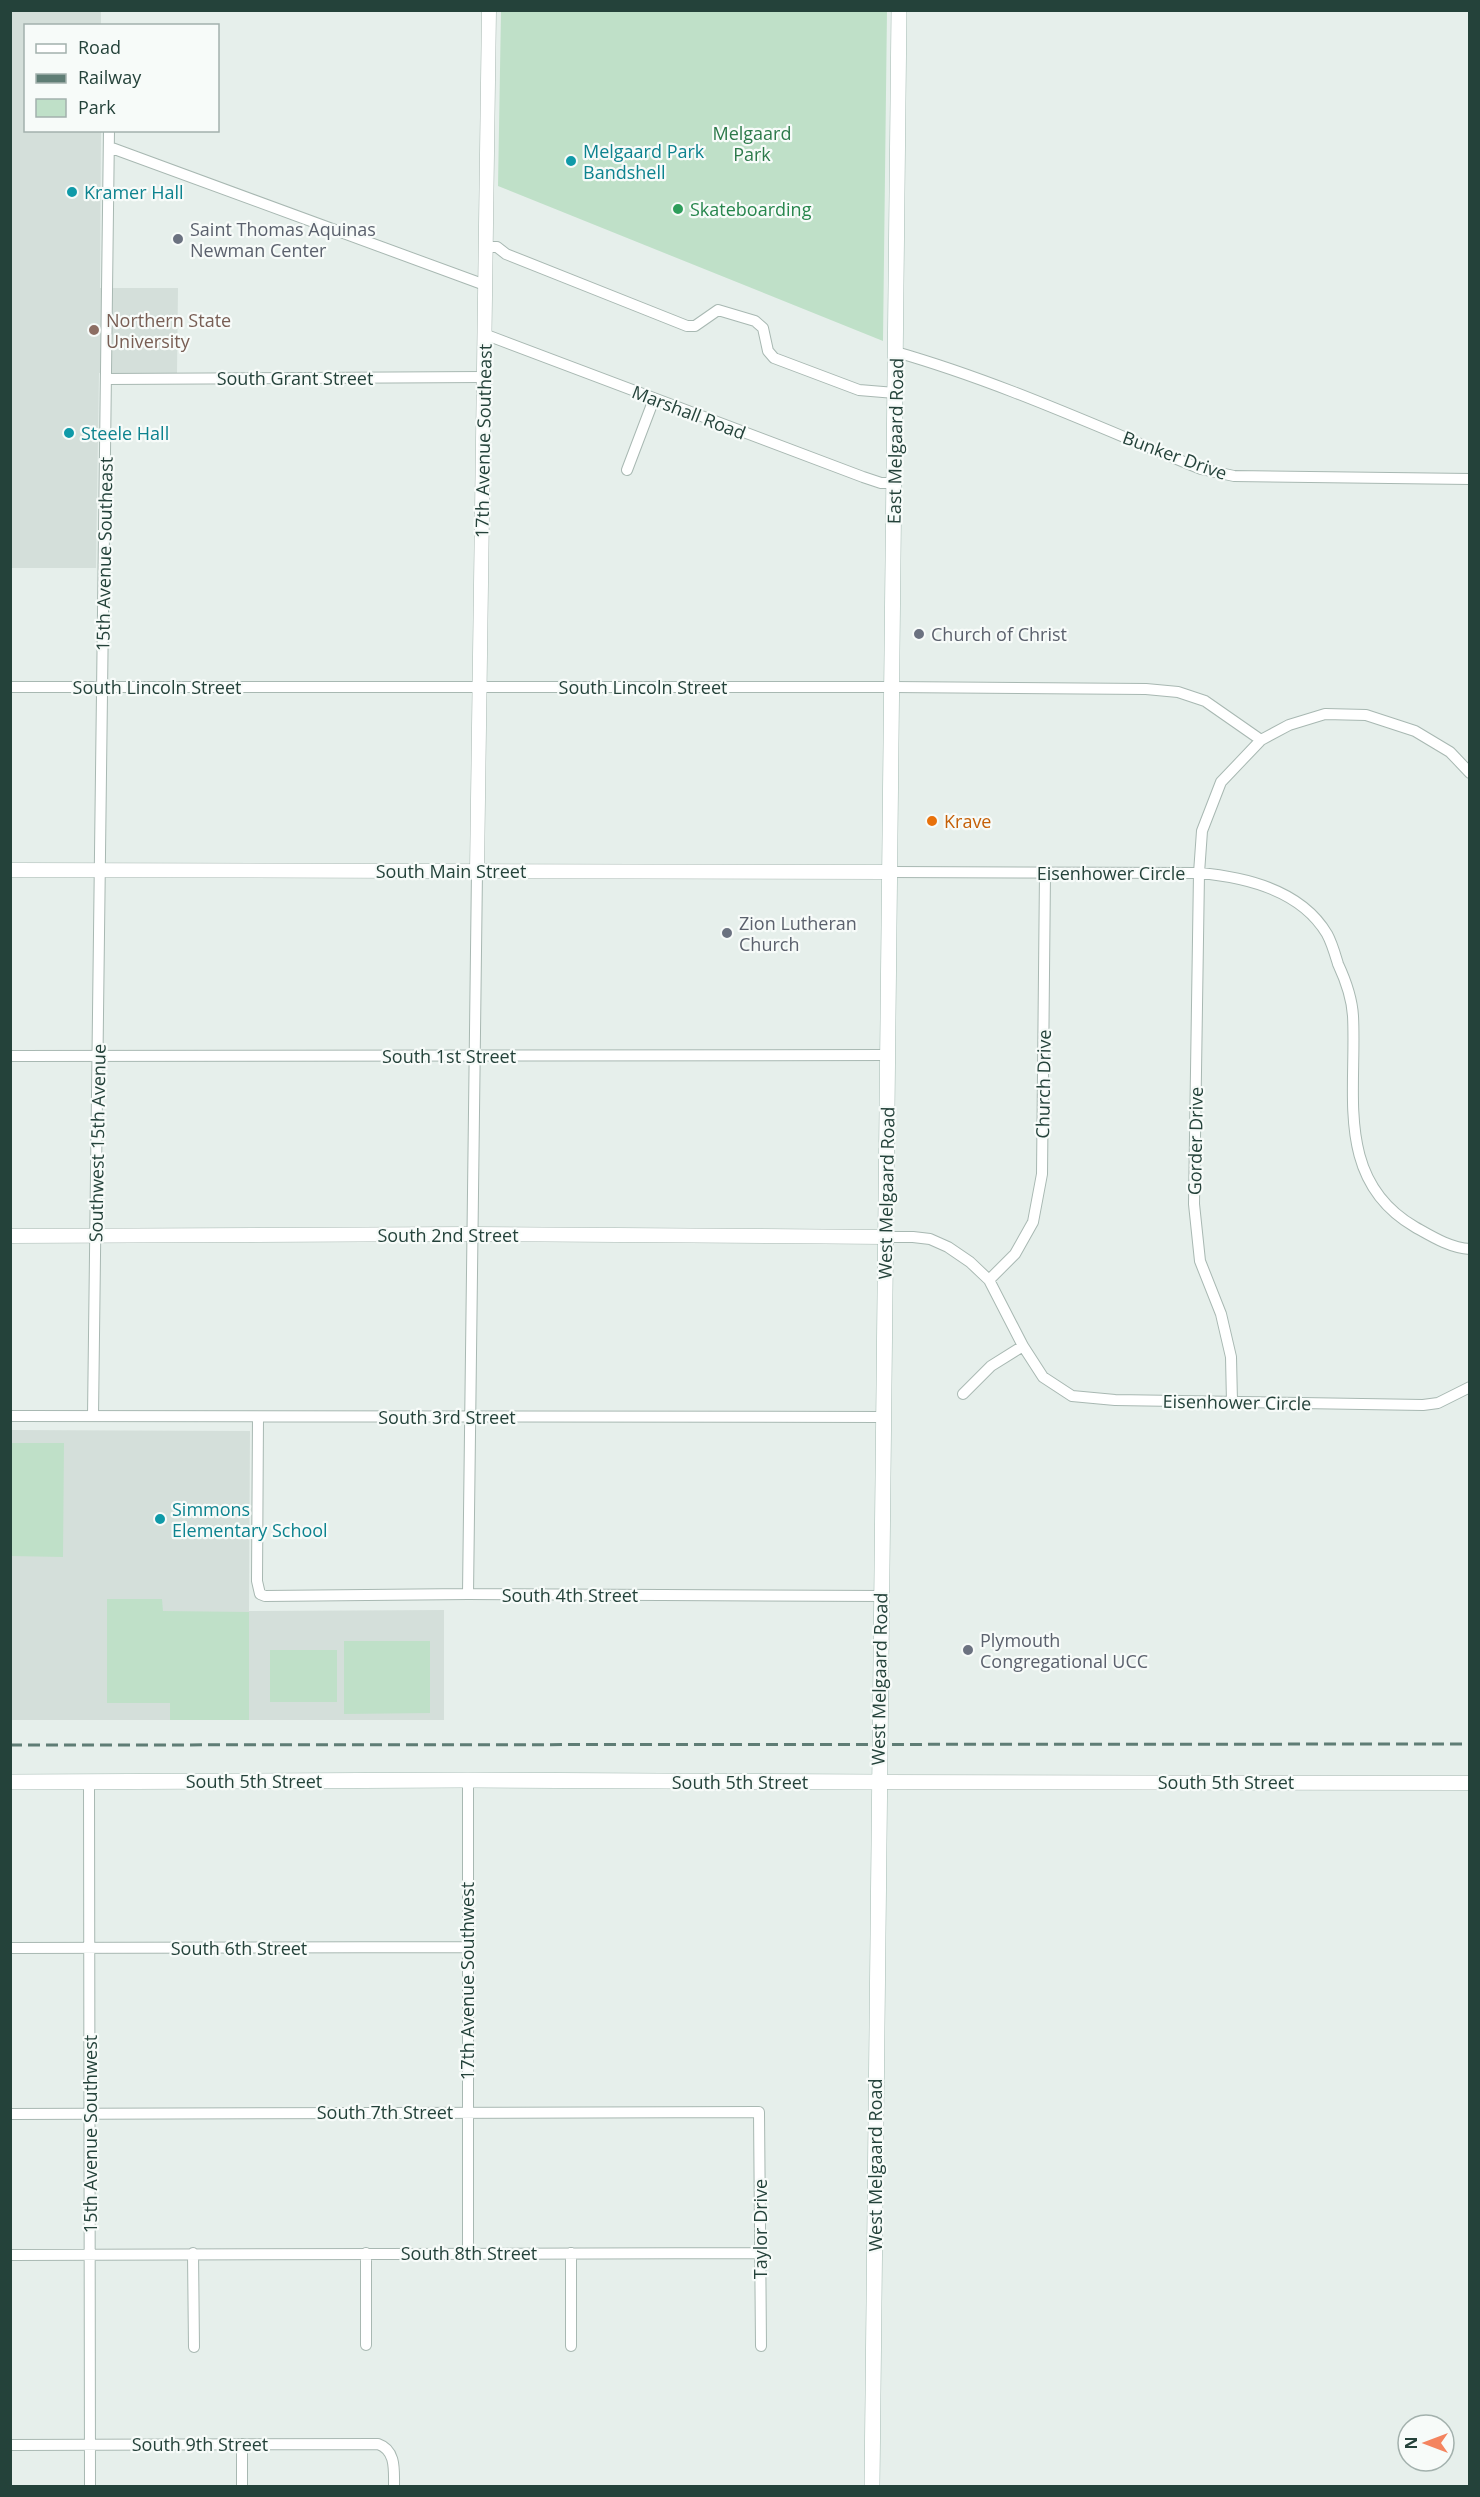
<svg xmlns="http://www.w3.org/2000/svg" width="1480" height="2497" font-family="'Open Sans',sans-serif">
<style>
.built{fill:#d4dfda}
.green{fill:#bfe0c8}
.lines{fill:none;stroke-linecap:round;stroke-linejoin:round}
.minor-casing{stroke:#a8b8b2;stroke-width:12}
.tertiary-casing{stroke:#a8b8b2;stroke-width:15}
.secondary-casing{stroke:#a4bbb3;stroke-width:16}
.minor{stroke:#fff;stroke-width:10}
.tertiary{stroke:#fff;stroke-width:14}
.secondary{stroke:#fff;stroke-width:15}
.rail{stroke:#5f7d75;stroke-width:3;stroke-dasharray:12 6;stroke-linecap:butt}
.culture-dot{fill:#0f9aa8;stroke:#f7fbf9;stroke-width:2}
.leisure-dot{fill:#2e9e5b;stroke:#f7fbf9;stroke-width:2}
.worship-dot{fill:#6b7280;stroke:#f7fbf9;stroke-width:2}
.education-dot{fill:#8d6e63;stroke:#f7fbf9;stroke-width:2}
.food-dot{fill:#e8710a;stroke:#f7fbf9;stroke-width:2}
.labels{text-anchor:middle;dominant-baseline:central;stroke-width:4.5;stroke-linejoin:round;paint-order:stroke}
.park-label{font-size:18px;fill:#2d7a4b;stroke:#f7fbf9}
.culture-label{font-size:18px;fill:#0d838f;stroke:#f7fbf9;text-anchor:start}
.leisure-label{font-size:18px;fill:#27864d;stroke:#f7fbf9;text-anchor:start}
.worship-label{font-size:18px;fill:#5b616d;stroke:#f7fbf9;text-anchor:start}
.education-label{font-size:18px;fill:#785e54;stroke:#f7fbf9;text-anchor:start}
.street-label{font-size:18px;fill:#24423a;stroke:#f7fbf9}
.food-label{font-size:18px;fill:#c56008;stroke:#f7fbf9;text-anchor:start}
</style>
<rect width="100%" height="100%" fill="#e6efeb"/>
<path class="built" d="M11 11H101V25L26 26V130L101 131 100 288H178L177 373H99L96 568H11Z
M11 1430 250 1431 249 1611 444 1610V1720H11Z"/>
<path class="green" d="M501 11H887L883 341 498 186Z
M11 1443H64L63 1557 11 1556Z
M107 1599H162L163 1611 249 1612V1720H170V1703H107Z
M344 1641H430V1713L344 1714Z
M270 1650H337V1702H270Z"/>
<g class="lines">
<defs>
<path id="minor" d="M109 147 485 285
M486 247H497L506 254 687 326H695L718 310 755 321 763 328 768 351 774 358 859 390 895 393
M484 334 863 477 881 483H895
M896 352C1001 382 1100 428 1201 469L1234 476 1470 479
M106 379 484 377
M627 470 654 399
M10 687H892L1146 689 1178 692 1205 701 1261 740
M891 872 1199 873 1202 831 1221 782 1261 740 1289 725 1325 714 1366 715 1415 731 1450 752 1470 773
M10 1056 888 1055
M886 1237H913L930 1239 948 1247 970 1262 989 1280 1023 1346 1043 1377 1072 1396 1115 1400 1423 1405 1438 1403 1470 1387
M989 1280 1015 1254 1033 1222 1042 1174 1045 873
M963 1394 991 1366 1023 1346
M1232 1402 1231 1357 1221 1314 1200 1261 1194 1204 1199 873C1246 877 1301 890 1327 934 1332 943 1335 954 1338 964 1345 979 1352 999 1353 1016 1357 1093 1334 1180 1415 1227 1431 1236 1450 1248 1470 1249
M10 1416 883 1417
M93 1416 109 130
M258 1417 257 1581 260 1594 265 1596 468 1594 881 1596
M468 1594 477 871
M468 1780V2253
M89 1782 90 2486
M10 1948 467 1947
M10 2114 759 2112 761 2346
M193 2253 194 2347
M366 2253V2345
M571 2253V2346
M10 2255 759 2253
M10 2445 378 2444C396 2450 394 2470 394 2486
M242 2486V2444"/>
<path id="tertiary" d="M10 870 891 872
M477 871 489 10
M10 1236 472 1234 886 1237
M878 1782 1470 1783"/>
<path id="secondary" d="M10 1782 468 1780 878 1782
M872 2486 899 10"/>
</defs>
<use href="#minor" class="minor-casing"/>
<use href="#tertiary" class="tertiary-casing"/>
<use href="#secondary" class="secondary-casing"/>
<use href="#minor" class="minor"/>
<use href="#tertiary" class="tertiary"/>
<use href="#secondary" class="secondary"/>
<path class="rail" d="M10 1745 1470 1744"/>
</g>
<g class="culture-dot">
<circle cx="571" cy="161" r="6"/>
<circle cx="72" cy="192" r="6"/>
<circle cx="69" cy="433" r="6"/>
<circle cx="160" cy="1519" r="6"/>
</g>
<circle class="leisure-dot" cx="678" cy="209" r="6"/>
<g class="worship-dot">
<circle cx="178" cy="239" r="6"/>
<circle cx="919" cy="634" r="6"/>
<circle cx="727" cy="933" r="6"/>
<circle cx="968" cy="1650" r="6"/>
</g>
<circle class="education-dot" cx="94" cy="330" r="6"/>
<circle class="food-dot" cx="932" cy="821" r="6"/>
<g class="labels">
<g class="park-label">
<text x="752" y="133">Melgaard<tspan x="752" dy="21">Park</tspan></text>
</g>
<g class="culture-label">
<text x="583" y="151">Melgaard Park<tspan x="583" dy="21">Bandshell</tspan></text>
<text x="84" y="192">Kramer Hall</text>
<text x="81" y="433">Steele Hall</text>
<text x="172" y="1509">Simmons<tspan x="172" dy="21">Elementary School</tspan></text>
</g>
<g class="leisure-label">
<text x="690" y="209">Skateboarding</text>
</g>
<g class="worship-label">
<text x="190" y="229">Saint Thomas Aquinas<tspan x="190" dy="21">Newman Center</tspan></text>
<text x="931" y="634">Church of Christ</text>
<text x="739" y="923">Zion Lutheran<tspan x="739" dy="21">Church</tspan></text>
<text x="980" y="1640">Plymouth<tspan x="980" dy="21">Congregational UCC</tspan></text>
</g>
<g class="education-label">
<text x="106" y="320">Northern State<tspan x="106" dy="21">University</tspan></text>
</g>
<g class="street-label">
<text x="295" y="378">South Grant Street</text>
<text transform="translate(689 412) rotate(21)">Marshall Road</text>
<text transform="translate(483 441) rotate(-89)">17th Avenue Southeast</text>
<text transform="translate(895 441) rotate(-89)">East Melgaard Road</text>
<text transform="translate(1175 455) rotate(20)">Bunker Drive</text>
<text transform="translate(104 554) rotate(-89)">15th Avenue Southeast</text>
<text x="157" y="687">South Lincoln Street</text>
<text x="643" y="687">South Lincoln Street</text>
<text x="451" y="871">South Main Street</text>
<text x="1111" y="873">Eisenhower Circle</text>
<text x="449" y="1056">South 1st Street</text>
<text transform="translate(1043 1084) rotate(-89)">Church Drive</text>
<text transform="translate(1195 1141) rotate(-89)">Gorder Drive</text>
<text transform="translate(97 1143) rotate(-89)">Southwest 15th Avenue</text>
<text transform="translate(886 1193) rotate(-89)">West Melgaard Road</text>
<text x="448" y="1235">South 2nd Street</text>
<text transform="translate(1237 1402) rotate(1)">Eisenhower Circle</text>
<text x="447" y="1417">South 3rd Street</text>
<text x="570" y="1595">South 4th Street</text>
<text transform="translate(879 1679) rotate(-89)">West Melgaard Road</text>
<text x="254" y="1781">South 5th Street</text>
<text x="740" y="1782">South 5th Street</text>
<text x="1226" y="1782">South 5th Street</text>
<text x="239" y="1948">South 6th Street</text>
<text transform="translate(467 1981) rotate(-90)">17th Avenue Southwest</text>
<text x="385" y="2112">South 7th Street</text>
<text transform="translate(90 2134) rotate(-90)">15th Avenue Southwest</text>
<text transform="translate(875 2165) rotate(-90)">West Melgaard Road</text>
<text transform="translate(760 2229) rotate(-90)">Taylor Drive</text>
<text x="469" y="2253">South 8th Street</text>
<text x="200" y="2444">South 9th Street</text>
</g>
<g class="food-label">
<text x="944" y="821">Krave</text>
</g>
</g>
<rect width="1480" height="2497" fill="none" stroke="#24423a" stroke-width="24"/>
<rect x="24" y="24" width="195" height="108" fill="#f7fbf9" stroke="#a3b1ad" stroke-width="1.5"/>
<rect x="36" y="44" width="30" height="9" fill="#ffffff" stroke="#a3b1ad" stroke-width="1.5"/>
<text x="78" y="54" font-size="18" fill="#24423a">Road</text>
<rect x="36" y="74" width="30" height="9" fill="#5f7d75" stroke="#a3b1ad" stroke-width="1.5"/>
<text x="78" y="84" font-size="18" fill="#24423a">Railway</text>
<rect x="36" y="99" width="30" height="18" fill="#bfe0c8" stroke="#a3b1ad" stroke-width="1.5"/>
<text x="78" y="114" font-size="18" fill="#24423a">Park</text>
<g transform="translate(1426 2443) rotate(270)"><circle r="28" fill="#f7fbf9" stroke="#a3b1ad" stroke-width="1.5"/>
<path d="M0-4.5L10 22L0 15L-10 22Z" fill="#f4845f"/>
<text y="-9" font-size="16" font-weight="bold" text-anchor="middle" fill="#24423a">N</text>
</g>
</svg>
